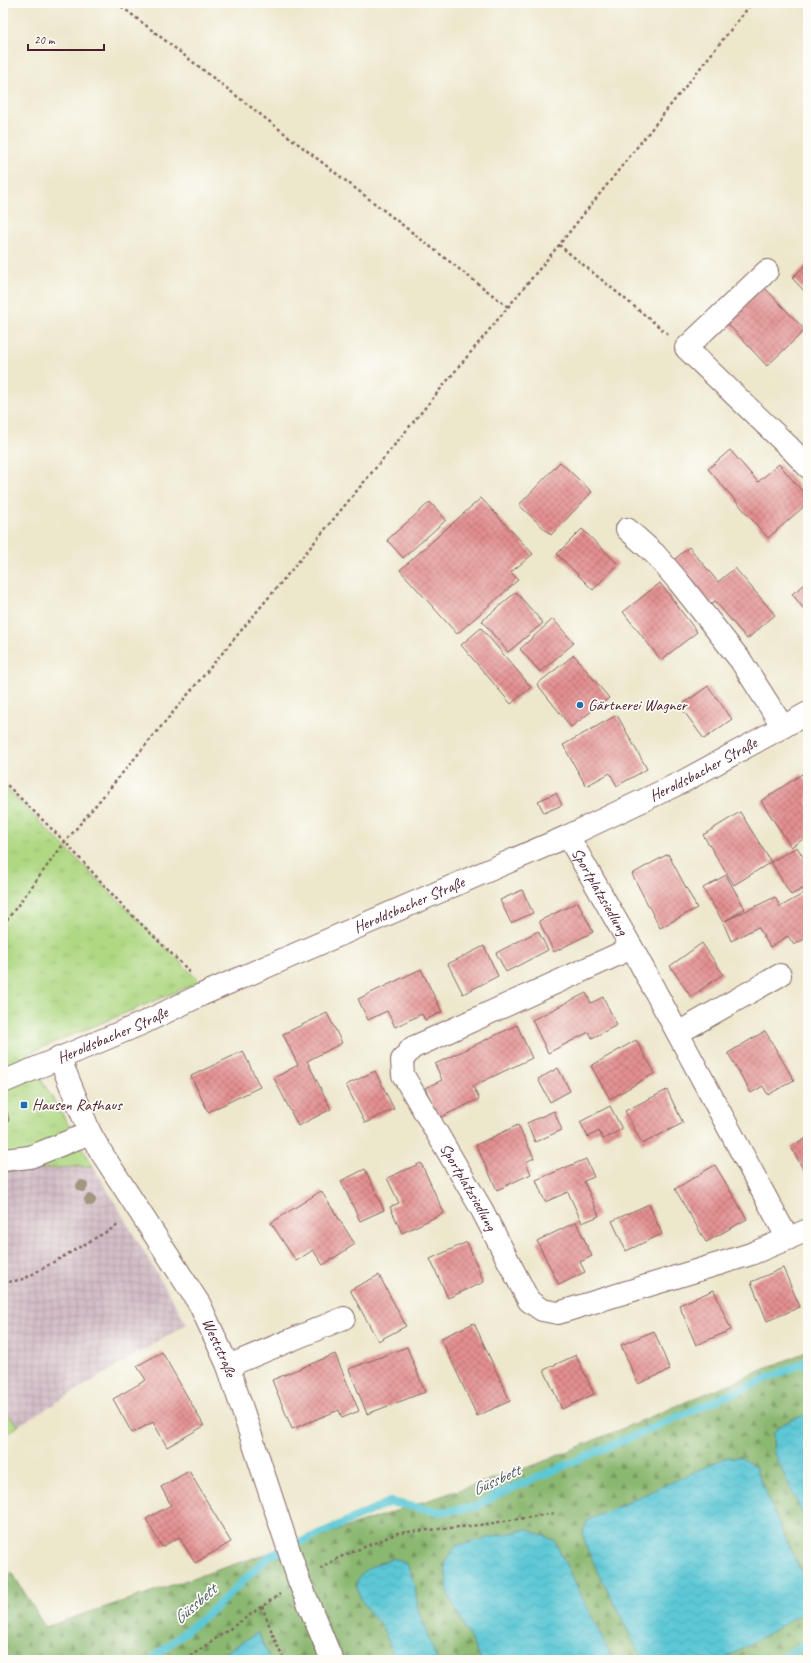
<svg xmlns="http://www.w3.org/2000/svg" width="811" height="1663" font-family="Caveat,sans-serif">
<style>
.industrial{fill:url(#industrial-grid)}
.grass{fill:url(#grass-tufts);stroke:#7c7c57}
.forest{fill:url(#forest-firs);stroke:#6a6c4e}
.green{fill:#afd883;stroke:#7c7c57}
.water{fill:url(#water-waves);stroke:#537380}
.lines{fill:none;stroke-linecap:round;stroke-linejoin:round}
.stream{stroke:#5cc7d5;stroke-width:8}
.building{fill:url(#building-cross-hatch)}
.minor-casing{stroke:#836563;stroke-width:24}
.path{stroke:#836563;stroke-width:2.5;stroke-dasharray:3 3;stroke-linecap:butt}
.minor{stroke:#fff;stroke-width:22}
.tree{fill:#a49782}
.poi-dot{fill:#1f6fb2;stroke:#fdfcf7;stroke-width:1.5}
.labels{text-anchor:middle;dominant-baseline:central;stroke-width:3.5;stroke-linejoin:round;paint-order:stroke}
.poi-label{font-size:16px;fill:#4a1f2b;stroke:#fdfcf7;text-anchor:start}
.street-label{font-size:16px;fill:#4a1f2b;stroke:#fdfcf7}
.water-label{font-size:17px;font-style:italic;fill:#505a66;stroke:#fdfcf7}
</style>
<defs>
<pattern id="industrial-grid" width="8" height="8" patternUnits="userSpaceOnUse"><rect width="8" height="8" fill="#d2bdc6"/><path d="M0 4h8M4 0v8" fill="none" stroke="#b6a2aa"/></pattern>
<pattern id="grass-tufts" width="24" height="20" patternUnits="userSpaceOnUse"><rect width="24" height="20" fill="#afd883"/><path d="M3 7l-1-3M5 7V3M7 7l1-3M15 17l-1-3M17 17v-4M19 17l1-3" fill="none" stroke="#98b971"/></pattern>
<pattern id="forest-firs" width="22" height="20" patternUnits="userSpaceOnUse"><rect width="22" height="20" fill="#8bb871"/><path d="M5 1l3.5 6h-7zM16 11l3.5 6h-7z" fill="#74955d"/></pattern>
<pattern id="water-waves" width="16" height="10" patternUnits="userSpaceOnUse"><rect width="16" height="10" fill="#5cc7d5"/><path d="M0 5q4-4 8 0t8 0" fill="none" stroke="#52aab7"/></pattern>
<pattern id="building-cross-hatch" width="8" height="8" patternUnits="userSpaceOnUse"><rect width="8" height="8" fill="#e38f8f"/><path d="M0 0l8 8M0 8l8-8" fill="none" stroke="#ba7475"/></pattern>
</defs>
<rect width="100%" height="100%" fill="#fdfcf7"/>
<filter id="ink" filterUnits="userSpaceOnUse"><feTurbulence type="fractalNoise" baseFrequency=".025" numOctaves="2"/><feDisplacementMap in="SourceGraphic" scale="8" xChannelSelector="R" yChannelSelector="G"/><feConvolveMatrix kernelMatrix="1 2 1 2 8 2 1 2 1" color-interpolation-filters="sRGB"/></filter>
<filter id="wash" filterUnits="userSpaceOnUse"><feTurbulence type="fractalNoise" baseFrequency=".012" numOctaves="4" result="noise"/><feDisplacementMap in="SourceGraphic" scale="16" xChannelSelector="R" yChannelSelector="G"/><feGaussianBlur stdDeviation="0.9" result="paint"/><feColorMatrix in="noise" values="0 0 0 0 0 0 0 0 0 0 0 0 0 0 0 0 0 1.4 0 .05"/><feComposite in="paint" operator="in"/></filter>
<g filter="url(#wash)">
<rect width="100%" height="100%" fill="#ede7cc"/>
<path class="industrial" d="M93 1166 187 1324 19 1425 3 1411V1171Z"/>
<path class="grass" d="M3 785 200 982 26 1054 93 1166 3 1171Z"/>
<path class="forest" d="M808 1351V1660H3V1578L12 1572 45 1627 535 1465Z"/>
<path class="green" d="M3 1411 19 1425 3 1438Z"/>
<path class="water" d="M808 1414V1526L774 1453 773 1433 784 1423Z
M727 1457H740L755 1467 785 1538 808 1586V1610L723 1660H645L636 1647 586 1547 583 1531 588 1520Z
M527 1529 554 1540 613 1660H481L448 1594 445 1562 457 1545Z
M393 1558 407 1564 415 1585 418 1609 437 1660H394C391 1650 388 1637 382 1628 379 1622 373 1617 369 1611 344 1578 361 1570 393 1558Z
M258 1633 271 1660H212L257 1633Z"/>
<g class="lines">
<path class="stream" d="M151 1660 218 1605 268 1557 390 1502 440 1512 476 1507 494 1496 808 1361
M780 1660 808 1642"/>
</g>
<g id="blocks">
<path class="building" d="M808 263V295L792 278Z
M763 286 805 330 767 366 725 321Z
M730 450 758 482 779 464 808 498V503L768 538 708 469Z
M560 462 592 492 551 535 519 505Z
M481 498 533 554 511 572 518 580 457 634 400 570Z
M430 502 446 520 403 558 387 540Z
M582 529 618 564 593 590 557 554Z
M689 547 718 582 735 568 775 615 747 639 715 601 706 608 669 564Z
M808 582V614L792 594Z
M660 583 697 632 661 660 623 612Z
M516 592 543 623 508 652 482 621Z
M553 619 574 643 540 672 520 649Z
M481 628 531 687 511 704 461 645Z
M574 655 609 698 571 727 537 684Z
M708 686 732 719 704 739 680 706Z
M617 715 647 769 617 786 610 773 586 786 563 745Z
M802 774 808 785V836L791 847 761 801Z
M556 793 562 805 544 813 538 801Z
M740 812 771 862 734 885 703 835Z
M797 847 808 865V886L791 895 771 862Z
M668 854 697 908 660 928 632 874Z
M726 875 745 909 725 921 775 897 780 907 808 891V937L794 945 788 936 770 947 758 927 731 941 723 922 703 888Z
M522 890 533 913 511 923 500 900Z
M578 902 593 932 554 952 539 921Z
M538 931 548 950 506 972 496 953Z
M702 943 723 974 691 997 670 966Z
M484 946 498 976 463 994 448 964Z
M421 969 442 1012 425 1020 422 1014 395 1027 387 1011 368 1020 358 999Z
M586 993 591 1003 603 997 617 1025 592 1038 589 1032 548 1053 532 1020Z
M327 1013 342 1043 307 1061 331 1109 298 1126 274 1078 298 1065 283 1034Z
M517 1025 532 1058 473 1086 479 1099 439 1118 425 1088 442 1080 435 1064Z
M765 1031 794 1080 768 1095 763 1086 751 1093 728 1053Z
M636 1040 655 1073 610 1099 591 1066Z
M243 1051 260 1087 208 1112 191 1076Z
M558 1068 570 1091 550 1102 538 1079Z
M375 1071 394 1109 365 1123 346 1085Z
M667 1090 683 1123 642 1144 625 1111Z
M610 1106 622 1129 603 1139 599 1131 588 1137 580 1122Z
M7 1111 9 1121 3 1122V1112Z
M554 1111 562 1130 535 1142 527 1123Z
M518 1125 534 1158 526 1162 531 1174 497 1190 476 1145Z
M808 1137V1178L791 1147Z
M586 1159 594 1177 584 1181 599 1216 582 1223 568 1192 545 1202 536 1180Z
M421 1163 444 1213 402 1233 390 1207 399 1203 387 1178Z
M715 1165 747 1219 706 1242 675 1189Z
M365 1169 384 1210 360 1221 341 1181Z
M321 1191 355 1244 323 1265 313 1250 296 1261 271 1223Z
M649 1204 662 1234 626 1251 612 1221Z
M576 1222 592 1256 580 1262 585 1272 559 1285 537 1241Z
M467 1242 484 1282 448 1298 430 1259Z
M783 1268 800 1307 767 1321 751 1282Z
M379 1275 406 1326 378 1341 350 1290Z
M714 1290 731 1330 696 1345 679 1305Z
M474 1323 510 1401 477 1416 441 1338Z
M654 1331 670 1370 638 1384 621 1345Z
M407 1347 425 1392 367 1414 349 1369Z
M162 1352 204 1426 167 1447 153 1422 132 1433 113 1399 146 1380 137 1366Z
M335 1354 359 1411 342 1418 339 1410 292 1429 272 1380Z
M576 1355 594 1394 562 1409 544 1370Z
M189 1471 231 1542 195 1563 179 1537 162 1547 146 1519 171 1505 161 1487Z"/>
</g>
</g>
<g filter="url(#ink)">
<use href="#blocks" fill-opacity="0" stroke="#836563" stroke-width="1"/>
<g class="lines">
<defs>
<g id="minor">
<path d="M767 271 686 348 791 449 808 467"/>
<path d="M627 529 655 554 679 582 741 661 783 727"/>
<path id="s1" d="M568 836 632 948 788 1239"/>
<path id="s2" d="M632 948 412 1048 402 1060 403 1075 482 1210 529 1301 542 1310 558 1313 751 1254 808 1230"/>
<path d="M678 1033 780 975"/>
<path id="s3" d="M59 1057 90 1133 101 1152 200 1305 228 1366 299 1581 332 1660"/>
<path id="s4" d="M3 1082 143 1023 201 995 568 836 682 782 808 713"/>
<path d="M3 1160 30 1157 90 1133"/>
<path d="M228 1366 344 1318"/>
</g>
</defs>
<use href="#minor" class="minor-casing"/>
<path class="path" d="M117 3 508 307
M559 245 668 334
M3 781 65 842 124 907 186 968 190 975
M3 925 65 842 299 561 559 245 752 3
M3 1283 24 1279 120 1224
M320 1569 338 1558 398 1533 480 1525 555 1513
M262 1606 276 1643 284 1660
M185 1660 280 1594"/>
<use href="#minor" class="minor"/>
</g>
<g class="tree">
<circle cx="82" cy="1186" r="6"/>
<circle cx="90" cy="1200" r="6"/>
</g>
</g>
<g class="poi-dot">
<circle cx="580" cy="705" r="4"/>
<rect x="20" y="1101" width="8" height="8" rx="2"/>
</g>
<g class="labels">
<g class="poi-label">
<text x="588" y="705">Gärtnerei Wagner</text>
<text x="32" y="1105">Hausen Rathaus</text>
</g>
<g class="street-label">
<text stroke="none"><textPath href="#s4" startOffset="767">Heroldsbacher Straße</textPath></text>
<text stroke="none"><textPath href="#s1" startOffset="64">Sportplatzsiedlung</textPath></text>
<text stroke="none"><textPath href="#s4" startOffset="443">Heroldsbacher Straße</textPath></text>
<text stroke="none"><textPath href="#s4" startOffset="119">Heroldsbacher Straße</textPath></text>
<text stroke="none"><textPath href="#s2" startOffset="402">Sportplatzsiedlung</textPath></text>
<text stroke="none"><textPath href="#s3" startOffset="333">Weststraße</textPath></text>
</g>
<g class="water-label">
<text transform="translate(496 1480) rotate(-25)">Güssbett</text>
<text transform="translate(195 1604) rotate(-41)">Güssbett</text>
</g>
</g>
<rect width="811" height="1663" fill="none" stroke="#fdfcf7" stroke-width="16"/>
<path d="M28 44v6h76v-6" fill="none" stroke="#4a1f2b" stroke-width="2"/>
<text x="34" y="44" font-size="12" fill="#4a1f2b" stroke="#fdfcf7" stroke-width="3" paint-order="stroke">20 m</text>
</svg>
